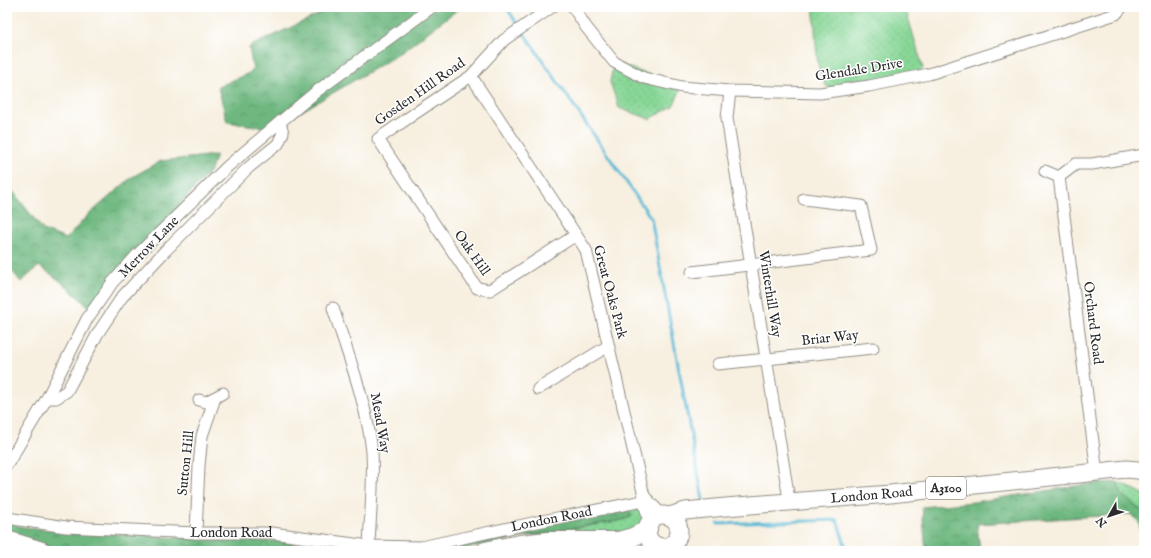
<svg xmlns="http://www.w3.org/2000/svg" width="1151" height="558" font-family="'IM FELL English',serif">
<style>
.grass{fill:url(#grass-dots);stroke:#5a8161}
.forest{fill:url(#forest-crowns);stroke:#4c7256}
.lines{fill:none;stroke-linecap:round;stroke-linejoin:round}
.stream{stroke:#58b9d6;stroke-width:3}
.minor-casing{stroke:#918d85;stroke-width:13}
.primary-casing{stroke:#918d85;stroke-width:19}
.trunk-casing{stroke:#918d85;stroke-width:20}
.minor{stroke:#fff;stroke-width:11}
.primary{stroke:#fff;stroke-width:17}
.trunk{stroke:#fff;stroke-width:18}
.labels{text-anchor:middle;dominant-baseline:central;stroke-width:3;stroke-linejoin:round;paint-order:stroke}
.shield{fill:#fff;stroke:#6b6b6b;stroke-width:1}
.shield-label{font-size:13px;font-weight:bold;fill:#2b2b2b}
.street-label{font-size:14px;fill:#2b2b2b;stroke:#fff}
</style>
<defs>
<pattern id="grass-dots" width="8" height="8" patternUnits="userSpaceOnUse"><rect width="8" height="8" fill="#88d797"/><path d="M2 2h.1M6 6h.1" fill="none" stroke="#76b982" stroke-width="1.8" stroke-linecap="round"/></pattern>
<pattern id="forest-crowns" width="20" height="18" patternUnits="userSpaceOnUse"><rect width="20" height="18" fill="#6eb880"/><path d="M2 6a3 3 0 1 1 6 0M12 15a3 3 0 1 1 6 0" fill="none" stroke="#5b9669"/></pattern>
</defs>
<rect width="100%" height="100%" fill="#fff"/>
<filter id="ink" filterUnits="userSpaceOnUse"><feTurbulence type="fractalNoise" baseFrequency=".025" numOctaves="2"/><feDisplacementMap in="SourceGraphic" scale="8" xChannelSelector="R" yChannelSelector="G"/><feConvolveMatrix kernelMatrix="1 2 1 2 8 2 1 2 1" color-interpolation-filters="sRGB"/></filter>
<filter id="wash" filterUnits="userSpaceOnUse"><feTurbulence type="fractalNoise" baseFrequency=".012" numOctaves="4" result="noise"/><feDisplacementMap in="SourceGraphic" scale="16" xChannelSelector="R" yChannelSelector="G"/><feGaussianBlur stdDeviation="0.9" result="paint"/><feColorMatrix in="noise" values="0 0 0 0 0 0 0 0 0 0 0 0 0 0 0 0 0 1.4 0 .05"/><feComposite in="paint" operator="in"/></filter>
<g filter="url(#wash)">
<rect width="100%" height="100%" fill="#f7efdf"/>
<path class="grass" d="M813 7H905L923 68 918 74 828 88C813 72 817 29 813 7Z
M614 62 682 87 673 106 650 119 619 108 610 82Z
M1117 482 1138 491 1144 495V513L1122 495Z
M633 506C649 513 642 524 631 531L529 536 623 520 632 516 628 510 629 507Z"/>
<path class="forest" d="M334 7H461L399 54 292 117 269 128 227 122 218 87 253 71 249 47Z
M216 155 211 170 89 307 59 280 39 266 21 282 7 265V184L43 230 66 239 86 217 132 177 161 161Z
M1117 482 1122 495 1144 513V551H1143L1139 522 1130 514 977 524 980 551H926L922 507 974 502 1095 483Z
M628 510 632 516 623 520 561 530 451 551H401Z
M7 522 22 527 50 530 217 540 278 541 307 546 378 551H212L187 549 183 551H72L37 545 7 536Z"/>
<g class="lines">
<path class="stream" d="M506 7 651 218 703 500
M718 524 837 520 847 551"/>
</g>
</g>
<g filter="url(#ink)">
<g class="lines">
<defs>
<g id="minor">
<path d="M552 7 504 40 471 76 414 114 378 139 477 288 490 290 576 235"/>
<path d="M573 7 586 27 614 62 644 78 682 87 730 91 820 93 869 86 929 74 1116 14 1122 7"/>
<path d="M471 76 586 250 644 496C643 506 647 513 650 521"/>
<path d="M730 91 727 118 788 493V501"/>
<path d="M1045 171 1059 177 1076 164H1092L1144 155"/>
<path d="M1059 177 1097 473"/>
<path d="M692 272 871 250 861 206 804 199"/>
<path d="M333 308C348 355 367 403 372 452 374 482 370 516 369 546"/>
<path d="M718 364 873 348"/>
<path d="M538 389 608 346"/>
<path d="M47 398H56L67 391 98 333 122 297 165 251 248 168 278 144 283 133 280 122"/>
<path d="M199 400 206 402 223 393"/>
<path d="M7 465 47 398 87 319 112 283 137 255 228 166 280 122 317 91 432 7"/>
<path d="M644 496 662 515"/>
<path id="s1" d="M7 518 66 527 196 533H272L369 546 421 547 537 522 643 501"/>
<path d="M196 533 199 466 202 436 215 398"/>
<path d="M657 545 659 551"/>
<path d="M671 551 675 542"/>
</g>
<g id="primary">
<circle cx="663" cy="531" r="16"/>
<path id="s2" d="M669 516 685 511 726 507 890 494 1126 469 1138 470 1144 472"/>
</g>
<path id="trunk" d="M7 540 42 551
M485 551 520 544 549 541H619L633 537 648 529"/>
</defs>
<use href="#minor" class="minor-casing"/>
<use href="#primary" class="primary-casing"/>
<use href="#trunk" class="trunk-casing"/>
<use href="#minor" class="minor"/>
<use href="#primary" class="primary"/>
<use href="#trunk" class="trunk"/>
</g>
</g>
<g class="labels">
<rect class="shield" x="926" y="477" width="40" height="22" rx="3"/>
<g class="shield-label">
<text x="946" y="488">A3100</text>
</g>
<g class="street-label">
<text transform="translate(859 70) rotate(-9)">Glendale Drive</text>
<text transform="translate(420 92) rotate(-35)">Gosden Hill Road</text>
<text transform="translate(149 247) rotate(-46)">Merrow Lane</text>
<text transform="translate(472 253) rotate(55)">Oak Hill</text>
<text transform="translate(610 292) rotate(75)">Great Oaks Park</text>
<text transform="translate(770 294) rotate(81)">Winterhill Way</text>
<text transform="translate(1093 323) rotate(83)">Orchard Road</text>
<text transform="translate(830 338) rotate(-6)">Briar Way</text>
<text transform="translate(380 423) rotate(80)">Mead Way</text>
<text transform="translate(186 463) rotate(-84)">Sutton Hill</text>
<text stroke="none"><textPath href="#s2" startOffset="204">London Road</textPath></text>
<text stroke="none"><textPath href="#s1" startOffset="549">London Road</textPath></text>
<text stroke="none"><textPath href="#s1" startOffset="225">London Road</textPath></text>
</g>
</g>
<rect width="1151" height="558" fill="none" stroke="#fff" stroke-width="24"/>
<g transform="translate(1109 516) rotate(231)" stroke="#ffffff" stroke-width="3" paint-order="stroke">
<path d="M0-3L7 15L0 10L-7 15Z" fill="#2b2b2b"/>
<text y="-6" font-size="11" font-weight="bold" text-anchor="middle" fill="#2b2b2b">N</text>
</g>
</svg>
